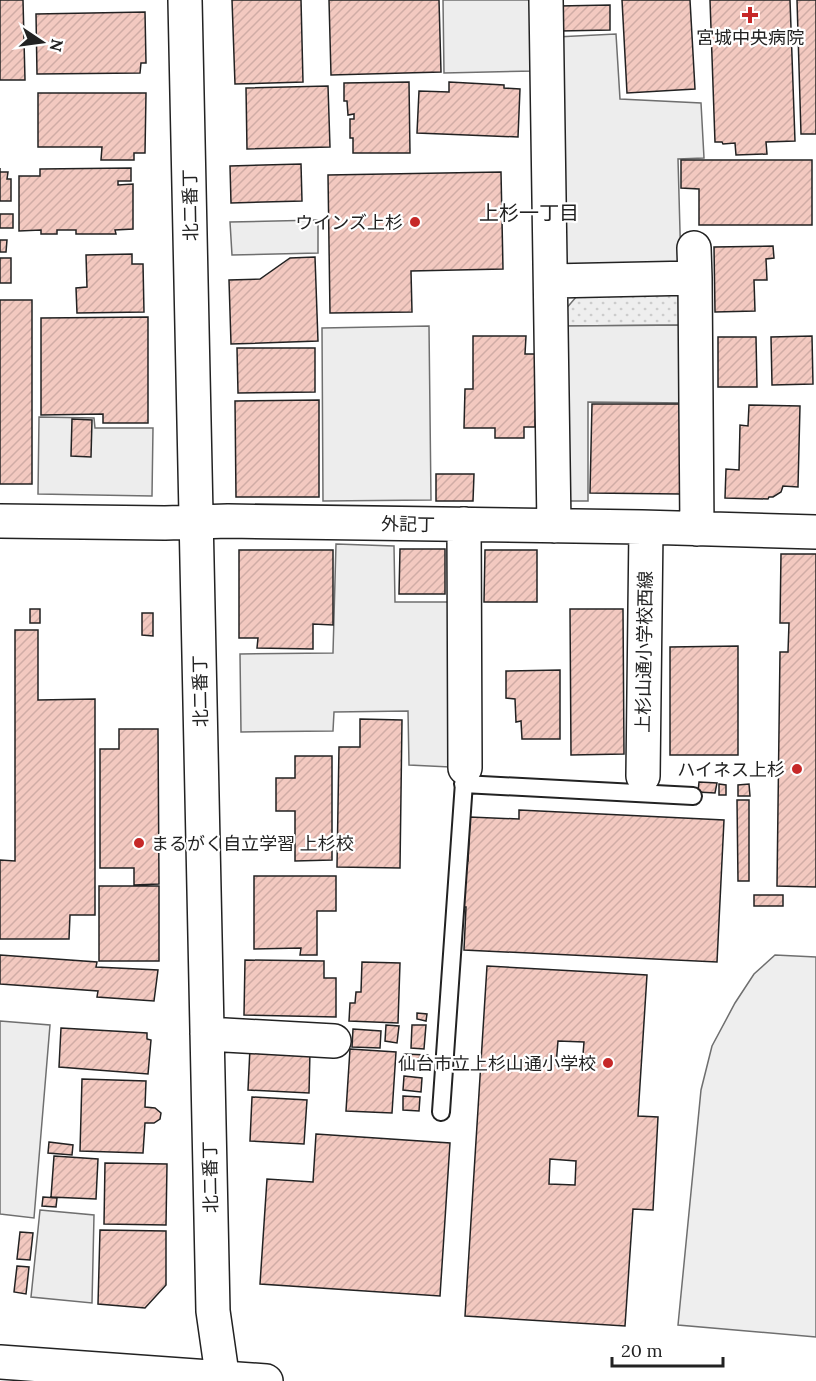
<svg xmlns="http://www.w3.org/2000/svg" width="816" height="1381" font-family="Lora,'Noto Sans JP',serif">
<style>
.park{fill:url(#park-dots);stroke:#6f6f6f;stroke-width:1.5}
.pitch{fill:#eee;stroke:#6f6f6f;stroke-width:1.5}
.parking{fill:#ededed;stroke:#6f6f6f;stroke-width:1.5}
.building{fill:url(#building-hatch);stroke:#222;stroke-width:1.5;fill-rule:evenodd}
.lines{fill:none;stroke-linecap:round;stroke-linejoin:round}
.lane-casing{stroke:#222;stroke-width:20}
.street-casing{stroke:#222;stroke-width:36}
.secondary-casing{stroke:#222;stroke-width:36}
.lane{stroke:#fff;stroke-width:16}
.street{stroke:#fff;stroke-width:33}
.secondary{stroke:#fff;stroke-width:33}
.poi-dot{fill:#c62828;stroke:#fff;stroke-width:2}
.labels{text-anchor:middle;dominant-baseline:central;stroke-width:4.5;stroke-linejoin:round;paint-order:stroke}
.poi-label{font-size:18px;fill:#222;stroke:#fff;text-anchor:end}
.street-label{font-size:18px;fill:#222;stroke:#fff}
.neighbourhood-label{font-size:20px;fill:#222;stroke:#fff}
</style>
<defs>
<pattern id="park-dots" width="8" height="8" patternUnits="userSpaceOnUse" patternTransform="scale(1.5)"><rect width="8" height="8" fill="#eee"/><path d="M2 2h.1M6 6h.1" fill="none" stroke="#ccc" stroke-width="1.8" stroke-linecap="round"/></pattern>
<pattern id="building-hatch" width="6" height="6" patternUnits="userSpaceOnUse" patternTransform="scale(1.5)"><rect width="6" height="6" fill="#f3c9c0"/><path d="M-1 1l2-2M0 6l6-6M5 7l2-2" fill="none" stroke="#d0aca5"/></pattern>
</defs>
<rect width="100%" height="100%" fill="#fff"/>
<path class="park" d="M689 293 690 325 563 326 564 311 577 296Z"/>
<path class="pitch" d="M775 955 816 957V1337L678 1325 701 1090 712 1046 735 1003 754 974Z"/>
<path class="parking" d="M443 0H533L535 71 444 73Z
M616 34 620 99 701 103 704 158 678 159 681 267 562 271 556 37Z
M318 220V253L232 255 230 222Z
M690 325V403L588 402V501H566L563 326Z
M429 326 431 500 323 501 322 328Z
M39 417 94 418 95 428H153L152 496 38 494Z
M336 544 394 546 395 602H450V767L409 765 408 711 334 712 333 731 241 732 240 654 333 653Z
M0 1021 50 1025 34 1218 0 1214Z
M40 1210 94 1215 92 1303 31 1297Z"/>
<path class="building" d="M0 0H23L25 80H0Z
M232 0H301L303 82 235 84Z
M329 0H439L441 72 331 75Z
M622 0H690L695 89 627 93Z
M710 0H790L795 141 766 142 767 154 736 155 735 143 723 144 722 142H715Z
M797 0H816V134H801Z
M610 5V30L560 31 559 6Z
M145 12 146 63H141L140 73 37 74 36 14Z
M409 82 410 153H353V138H350V119H354V114L348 115 347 101H344V83Z
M449 82 504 85V88L520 89 518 137 417 133 419 91 449 92Z
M328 86 330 147 247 149 246 88Z
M38 93H146L145 153H134V160H101L102 147H38Z
M681 160H812V225H699V189L681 188Z
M301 164 302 201 231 203 230 166Z
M0 168V172H8L7 179H11V201H0Z
M131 168V181H118V185L133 184V229L115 230 116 234H76V230H57V234H41V230L19 231V176H40V169Z
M501 172 503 269 411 271 412 312 330 313 328 175Z
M0 214H13V228H0Z
M0 240H7L6 252H0Z
M773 246 774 258 766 259 767 280H754L755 311 715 312 714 247Z
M132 254V264H143L144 312 77 313 76 288 87 287 86 255Z
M315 257 318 341 231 344 229 280 260 279 290 258Z
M0 258H11V283H0Z
M0 300H32V484H0Z
M148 317V423H103V414L41 415V318Z
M473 336H526L525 354H536L535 427H524V438H495V428H464L465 389H473Z
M812 336 813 384 772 385 771 337Z
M718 337H756L757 387H718Z
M237 348H315V392L238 393Z
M319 400V497H236L235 401Z
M592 404H681L680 494 590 493Z
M749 405 800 406 798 487 783 486 781 492 773 497H769L768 499 725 498 726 469 739 470 740 425 748 426Z
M72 419 92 420 91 457 71 456Z
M436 474H474L473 501H436Z
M400 549H445V594H399Z
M239 550H333V625L313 624V649L257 648 258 638H239Z
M485 550H537V602H484Z
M781 554H816V887L777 886 780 652H788L789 623H780Z
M30 609H40V623H30Z
M570 609H623L624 754 571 755Z
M142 613H153V636L142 635Z
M15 630H38V700L95 699V915H70L69 939H0V860L15 861Z
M738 646V755H670V647Z
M560 670V739H522L521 721 516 722 515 699 506 698V671Z
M360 719 402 720 400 868 337 867 339 747H360Z
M119 729H158L159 884 134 885V868H100V749H119Z
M295 756H332V860L295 861V811H276V778H295Z
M699 782 717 783 715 793 698 792Z
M719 784 726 785V795H719Z
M749 784 750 796H738V785Z
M737 800H749V881H738Z
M519 810 724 820 717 962 464 950 466 907H461L464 861H468L470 817 519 819Z
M254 876H336V911H317V955H300L301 948 254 949Z
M99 886H159V961H99Z
M754 895H783V906H754Z
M0 955 97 962 96 967 158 970 154 1001 97 997 98 991 0 984Z
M245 960 324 961V978H336V1017L244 1015Z
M362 962 400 963 398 1023 349 1021 350 1003H355L356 992H361Z
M487 966 647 975 638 1116 658 1117 653 1210 633 1209 625 1326 465 1316ZM558 1041 584 1042 582 1067 556 1065ZM550 1159 576 1161 575 1185 549 1184Z
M417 1013 427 1014 426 1021 417 1019Z
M386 1025 399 1026 397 1043 385 1041Z
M412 1025H426L424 1049 411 1048Z
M61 1028 147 1033V1039L151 1040 148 1074 59 1067Z
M353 1029 381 1031 380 1048 352 1047Z
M250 1048 310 1051 309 1093 248 1090Z
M350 1049 396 1052 392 1113 346 1111Z
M404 1054 428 1055 427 1070 404 1069Z
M404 1076 422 1078 421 1092 403 1090Z
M82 1079 146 1081 145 1107 155 1108 161 1113 160 1119 154 1123H145L143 1153 80 1151Z
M403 1096 420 1097 419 1111 403 1110Z
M252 1097 307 1100 304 1144 250 1141Z
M316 1134 450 1143 440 1296 260 1284 267 1179 313 1182Z
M49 1142 73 1145 72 1155 48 1153Z
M54 1156 98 1159 96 1199 51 1197Z
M105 1163 167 1164 166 1225 104 1224Z
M43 1197 57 1198 56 1207 42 1206Z
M100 1230 166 1231V1285L145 1308 98 1304Z
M20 1232 33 1233 30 1260 17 1259Z
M17 1266 29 1267 26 1294 14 1292Z"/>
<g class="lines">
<defs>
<path id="lane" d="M463 784 693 796
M441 1112 465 768"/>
<path id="street" d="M185 0 213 1311 223 1381
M546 0 554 526
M694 248 695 278
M551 281 695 278 697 529
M0 521 165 523 228 521 642 527 816 532
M464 524 465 768
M643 776 646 528
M207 1034 334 1041"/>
<path id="secondary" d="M0 1362 266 1381"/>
</defs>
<use href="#lane" class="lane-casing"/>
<use href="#street" class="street-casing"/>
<use href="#secondary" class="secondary-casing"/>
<use href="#lane" class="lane"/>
<use href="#street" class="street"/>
<use href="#secondary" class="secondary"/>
</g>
<g class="poi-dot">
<path d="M747 6h6v6h6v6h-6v6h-6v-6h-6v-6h6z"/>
<circle cx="415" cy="222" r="6"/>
<circle cx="797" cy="769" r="6"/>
<circle cx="139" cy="843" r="6"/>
<circle cx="608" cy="1063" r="6"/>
</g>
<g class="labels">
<g class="poi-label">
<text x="750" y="37" text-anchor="middle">宮城中央病院</text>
<text x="403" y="222">ウインズ上杉</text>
<text x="785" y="769">ハイネス上杉</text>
<text x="151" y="843" text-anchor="start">まるがく自立学習 上杉校</text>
<text x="596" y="1063">仙台市立上杉山通小学校</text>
</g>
<g class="street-label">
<text transform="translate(190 205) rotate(-91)">北二番丁</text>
<text transform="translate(408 524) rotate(1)">外記丁</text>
<text transform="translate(644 652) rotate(-89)">上杉山通小学校西線</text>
<text transform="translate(200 691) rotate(-91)">北二番丁</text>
<text transform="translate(210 1177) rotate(-91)">北二番丁</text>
</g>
<g class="neighbourhood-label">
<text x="529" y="212">上杉一丁目</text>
</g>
</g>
<g transform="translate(42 42) rotate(103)" stroke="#ffffff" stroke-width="4.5" paint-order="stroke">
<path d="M0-4.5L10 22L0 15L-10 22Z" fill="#222222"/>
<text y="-9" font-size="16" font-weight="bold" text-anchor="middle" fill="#222222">N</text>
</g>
<path d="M612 1357v9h111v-9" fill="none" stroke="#222222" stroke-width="3"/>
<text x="621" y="1357" font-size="18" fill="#222222" stroke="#ffffff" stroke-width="4.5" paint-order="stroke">20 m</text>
</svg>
